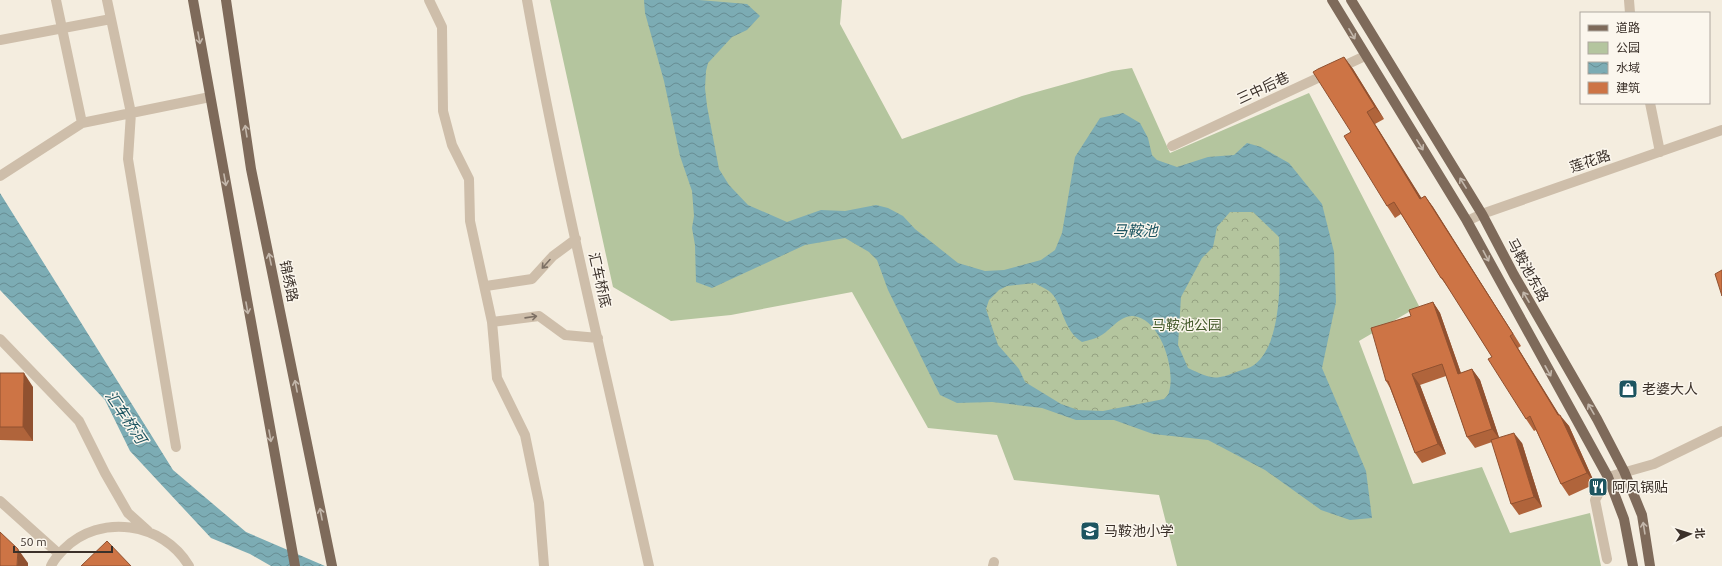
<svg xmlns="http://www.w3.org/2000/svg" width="1722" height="566" font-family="Ubuntu,'Noto Sans SC',sans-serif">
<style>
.green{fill:#b4c59e}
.forest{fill:url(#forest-crowns)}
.water{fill:url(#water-waves);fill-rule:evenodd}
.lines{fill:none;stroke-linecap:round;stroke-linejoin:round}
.minor{stroke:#cebeaa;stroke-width:10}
.major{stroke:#7e6a5a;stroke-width:10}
.wall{fill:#b0643b}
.shaded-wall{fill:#905130}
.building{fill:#cd7445;stroke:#905130}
.oneway{stroke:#c3b7ab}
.oneway2{stroke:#7d7064}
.labels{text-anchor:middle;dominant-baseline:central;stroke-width:3;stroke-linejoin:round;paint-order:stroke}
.street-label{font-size:14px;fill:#3b312a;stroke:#fbf6ed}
.park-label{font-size:14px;fill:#455b2c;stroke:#fbf6ed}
.poi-label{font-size:14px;fill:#3b312a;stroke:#fbf6ed;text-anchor:start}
.water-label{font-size:15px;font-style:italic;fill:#1c5460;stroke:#fbf6ed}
</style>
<defs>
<pattern id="forest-crowns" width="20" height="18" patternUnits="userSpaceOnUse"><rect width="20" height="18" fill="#b4c59e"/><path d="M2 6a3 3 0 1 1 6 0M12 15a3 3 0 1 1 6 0" fill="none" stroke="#94a181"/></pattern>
<pattern id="water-waves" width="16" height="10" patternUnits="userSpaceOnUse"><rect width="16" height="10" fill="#7cacb4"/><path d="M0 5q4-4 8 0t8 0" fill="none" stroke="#678d93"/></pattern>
</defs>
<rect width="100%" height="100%" fill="#f4eddf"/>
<path class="green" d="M550 0H842L840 24 902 139 1022 96 1112 71 1132 68 1170 153 1309 93 1419 306 1359 341 1413 484 1482 467 1510 533 1590 513 1601 566H1177L1159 495 1014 480 997 435 928 428 852 292 731 315 671 321 613 287Z"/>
<path class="forest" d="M1230 212H1253L1279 237C1280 271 1285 342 1254 365 1250 368 1244 369 1239 371 1214 381 1213 379 1188 368L1178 345 1181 297 1202 258 1213 247 1217 227Z
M1035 283 1049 291 1055 298 1062 315 1100 336 1119 321 1133 316 1147 320 1162 340 1170 374 1169 393 1164 399 1103 411 1078 410 1061 404 1025 382 1019 369 998 345 986 309 989 301 999 290 1007 286Z"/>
<path class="water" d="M644 0H699L747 4 760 16 747 30 732 37 708 63 706 71 705 88 707 106 719 169 729 185 748 205 787 222 821 210 845 211 876 205 888 208 903 216 915 229 958 263 985 271 1004 270 1041 260 1055 250 1062 233 1075 157 1100 118 1123 113 1140 123 1148 138 1152 155 1157 160 1177 167 1208 157 1234 155 1247 143 1261 147 1289 163 1322 204 1334 252 1336 302 1322 368 1366 471 1372 518 1350 520 1321 510 1265 470 1208 440 1153 434 1114 420H1076L1042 408 992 402 957 403 940 395 888 290 877 260 869 252 845 238 805 245 712 288 696 282 695 245 692 228 694 216 692 191 680 156 664 81 645 13ZM1230 212H1253L1279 237C1280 271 1284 343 1254 365 1250 368 1244 369 1239 371 1214 381 1212 379 1188 368L1178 345 1181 297 1202 258 1213 247 1217 227ZM1035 283C1039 286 1045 288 1049 291 1063 302 1062 330 1082 342 1088 340 1095 339 1100 336 1110 331 1120 315 1133 316 1160 318 1176 369 1169 392 1169 394 1166 397 1164 399L1103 411 1078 410 1061 404 1025 382 1019 369 998 345 986 309 989 300 999 290 1007 286Z
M0 193 173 470 246 532 325 566H271L250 554 211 538 130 451 105 400 0 290Z"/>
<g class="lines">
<path class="minor" d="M56 0 82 123
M107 0 131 113 128 159 176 447
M429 0 442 27 443 111 452 145 469 179 470 221 492 322 497 378 525 435 539 503 544 566
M527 0C561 190 607 378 649 566
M1629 0 1630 13
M0 40 111 19
M1650 103 1660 152
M1172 146 1365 56
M0 176 82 123 210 97
M1467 221 1482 214 1722 130
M486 286 532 279 553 256 576 239
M492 322 539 316 565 335 598 338
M0 339 79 421 105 473 128 513 148 531
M0 501 59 554
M1607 559 1595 500 1608 477 1654 464 1722 431
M51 566C54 559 58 555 64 549 100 513 163 522 189 566
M993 566 994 562"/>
<path class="major" d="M193 0 295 566
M226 0 251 169 332 566
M1332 0 1467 221 1608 477 1624 519 1633 566
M1351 0 1482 214 1514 275 1597 419 1624 471 1642 515 1650 566"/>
</g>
<path class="wall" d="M1344 57 1353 69 1384 119 1375 124 1421 198 1425 196 1433 207 1521 346 1518 348 1559 415 1569 426 1595 484 1569 496 1561 484 1536 430 1534 431 1526 419 1492 357 1450 290 1441 278 1401 214 1395 218 1387 206 1351 132Z
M1433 302 1440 313 1461 373 1472 369 1480 380 1499 438 1522 443 1542 507 1519 515 1511 504 1492 442 1475 448 1467 437 1446 376 1420 385 1446 454 1422 463 1415 453 1390 388 1386 381 1411 316Z
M0 373 33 387V441L0 440Z"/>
<path class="shaded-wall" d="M1344 57 1353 69 1384 119 1375 107Z
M1367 112 1375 124 1429 210 1420 199Z
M1425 196 1433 207 1521 346 1513 334Z
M1433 302 1440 313 1465 385 1458 374Z
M1510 336 1518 348 1565 424 1560 415 1569 426 1595 484 1587 473 1558 415Z
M1472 369 1480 380 1500 440 1492 429Z
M24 373 33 387V441L23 427Z
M1412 374 1420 385 1446 454 1438 444Z
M1514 433 1522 443 1542 507 1534 497Z
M18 549 28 563V566H17Z"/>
<path class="building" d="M1344 57 1375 107 1367 112 1420 199 1425 196 1513 334 1510 336 1558 415H1560L1587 473 1561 484 1530 416 1526 419 1488 359 1492 357 1442 278H1441L1394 202 1387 206 1344 136 1351 132 1313 72 1318 69Z
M1722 270V296L1715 274Z
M1433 302 1458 374 1472 369 1492 429 1467 437 1442 364 1412 374 1438 444 1415 453 1388 381H1386L1371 328 1411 316 1409 310Z
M0 373H24L23 427H0Z
M1514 433 1534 497 1511 504 1491 440Z
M0 532 18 549 17 566H0Z
M107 541 131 566H81Z"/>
<defs><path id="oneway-shaft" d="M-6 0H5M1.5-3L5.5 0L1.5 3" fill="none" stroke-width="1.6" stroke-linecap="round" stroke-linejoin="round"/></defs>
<g class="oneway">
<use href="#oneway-shaft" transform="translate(1352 34) rotate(60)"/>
<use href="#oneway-shaft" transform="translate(199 38) rotate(80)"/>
<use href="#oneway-shaft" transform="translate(246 131) rotate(-99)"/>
<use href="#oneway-shaft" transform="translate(1420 145) rotate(58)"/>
<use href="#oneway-shaft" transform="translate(225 180) rotate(80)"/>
<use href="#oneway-shaft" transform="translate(1463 183) rotate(-122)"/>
<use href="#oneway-shaft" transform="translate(1486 256) rotate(62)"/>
<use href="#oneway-shaft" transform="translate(270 259) rotate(-102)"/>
<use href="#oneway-shaft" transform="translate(1526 297) rotate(-120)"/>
<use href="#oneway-shaft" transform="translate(247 308) rotate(80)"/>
<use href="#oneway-shaft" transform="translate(1548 371) rotate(61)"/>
<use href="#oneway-shaft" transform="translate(296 386) rotate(-101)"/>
<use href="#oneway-shaft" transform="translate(1591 409) rotate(-120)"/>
<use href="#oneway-shaft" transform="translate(270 436) rotate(80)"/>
<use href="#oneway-shaft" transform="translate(321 514) rotate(-101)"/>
<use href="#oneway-shaft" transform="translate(1644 528) rotate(-99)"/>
</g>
<g class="oneway2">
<use href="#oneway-shaft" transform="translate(546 264) rotate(132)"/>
<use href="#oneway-shaft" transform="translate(531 317) rotate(-8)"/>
</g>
<defs>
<symbol id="shop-square" viewBox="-11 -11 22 22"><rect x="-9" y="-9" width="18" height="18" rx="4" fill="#1c5460" stroke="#fbf6ed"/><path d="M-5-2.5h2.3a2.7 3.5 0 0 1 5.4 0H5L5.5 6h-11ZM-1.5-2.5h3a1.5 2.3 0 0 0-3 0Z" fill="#fff"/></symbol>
<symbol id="restaurant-square" viewBox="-11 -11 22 22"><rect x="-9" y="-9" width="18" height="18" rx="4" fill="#1c5460" stroke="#fbf6ed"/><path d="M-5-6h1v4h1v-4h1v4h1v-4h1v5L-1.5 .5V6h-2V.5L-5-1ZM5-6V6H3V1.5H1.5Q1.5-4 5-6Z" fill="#fff"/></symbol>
<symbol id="school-square" viewBox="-11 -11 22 22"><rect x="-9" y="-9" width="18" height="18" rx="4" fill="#1c5460" stroke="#fbf6ed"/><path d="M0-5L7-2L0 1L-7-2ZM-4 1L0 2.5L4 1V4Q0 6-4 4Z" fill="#fff"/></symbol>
</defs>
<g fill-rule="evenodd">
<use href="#shop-square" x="1617" y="378" width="22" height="22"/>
<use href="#restaurant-square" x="1587" y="476" width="22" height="22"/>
<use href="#school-square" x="1079" y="520" width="22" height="22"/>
</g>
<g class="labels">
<g class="street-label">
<text transform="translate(1263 88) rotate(-25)">三中后巷</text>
<text transform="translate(1590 161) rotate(-19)">莲花路</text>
<text transform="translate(1528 270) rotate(61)">马鞍池东路</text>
<text transform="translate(600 280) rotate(77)">汇车桥底</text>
<text transform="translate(289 281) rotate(78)">锦绣路</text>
</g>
<g class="park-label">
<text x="1187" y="325">马鞍池公园</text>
</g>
<g class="poi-label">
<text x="1642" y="389">老婆大人</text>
<text x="1612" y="487">阿凤锅贴</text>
<text x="1104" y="531">马鞍池小学</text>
</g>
<g class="water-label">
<text x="1135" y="230">马鞍池</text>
<text transform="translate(126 417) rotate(56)">汇车桥河</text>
</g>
</g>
<rect x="1580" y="12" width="130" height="92" fill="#fbf6ed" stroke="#aea79f"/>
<rect x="1588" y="25" width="20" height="6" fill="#7e6a5a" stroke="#aea79f"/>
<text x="1616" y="32" font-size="12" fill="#3b312a">道路</text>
<rect x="1588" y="42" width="20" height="12" fill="#b4c59e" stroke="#aea79f"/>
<text x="1616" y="52" font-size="12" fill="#3b312a">公园</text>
<rect x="1588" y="62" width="20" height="12" fill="url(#water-waves)" stroke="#aea79f"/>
<text x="1616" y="72" font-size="12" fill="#3b312a">水域</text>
<rect x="1588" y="82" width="20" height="12" fill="#cd7445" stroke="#aea79f"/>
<text x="1616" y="92" font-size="12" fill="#3b312a">建筑</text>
<g transform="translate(1690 534) rotate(86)" stroke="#fbf6ed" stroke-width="3" paint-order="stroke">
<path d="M0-3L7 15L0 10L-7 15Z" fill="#3b312a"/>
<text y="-6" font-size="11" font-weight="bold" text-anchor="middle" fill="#3b312a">北</text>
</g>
<path d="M14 546v6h98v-6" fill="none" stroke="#3b312a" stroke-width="2"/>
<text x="20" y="546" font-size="12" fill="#3b312a" stroke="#fbf6ed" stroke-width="3" paint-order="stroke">50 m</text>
</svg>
